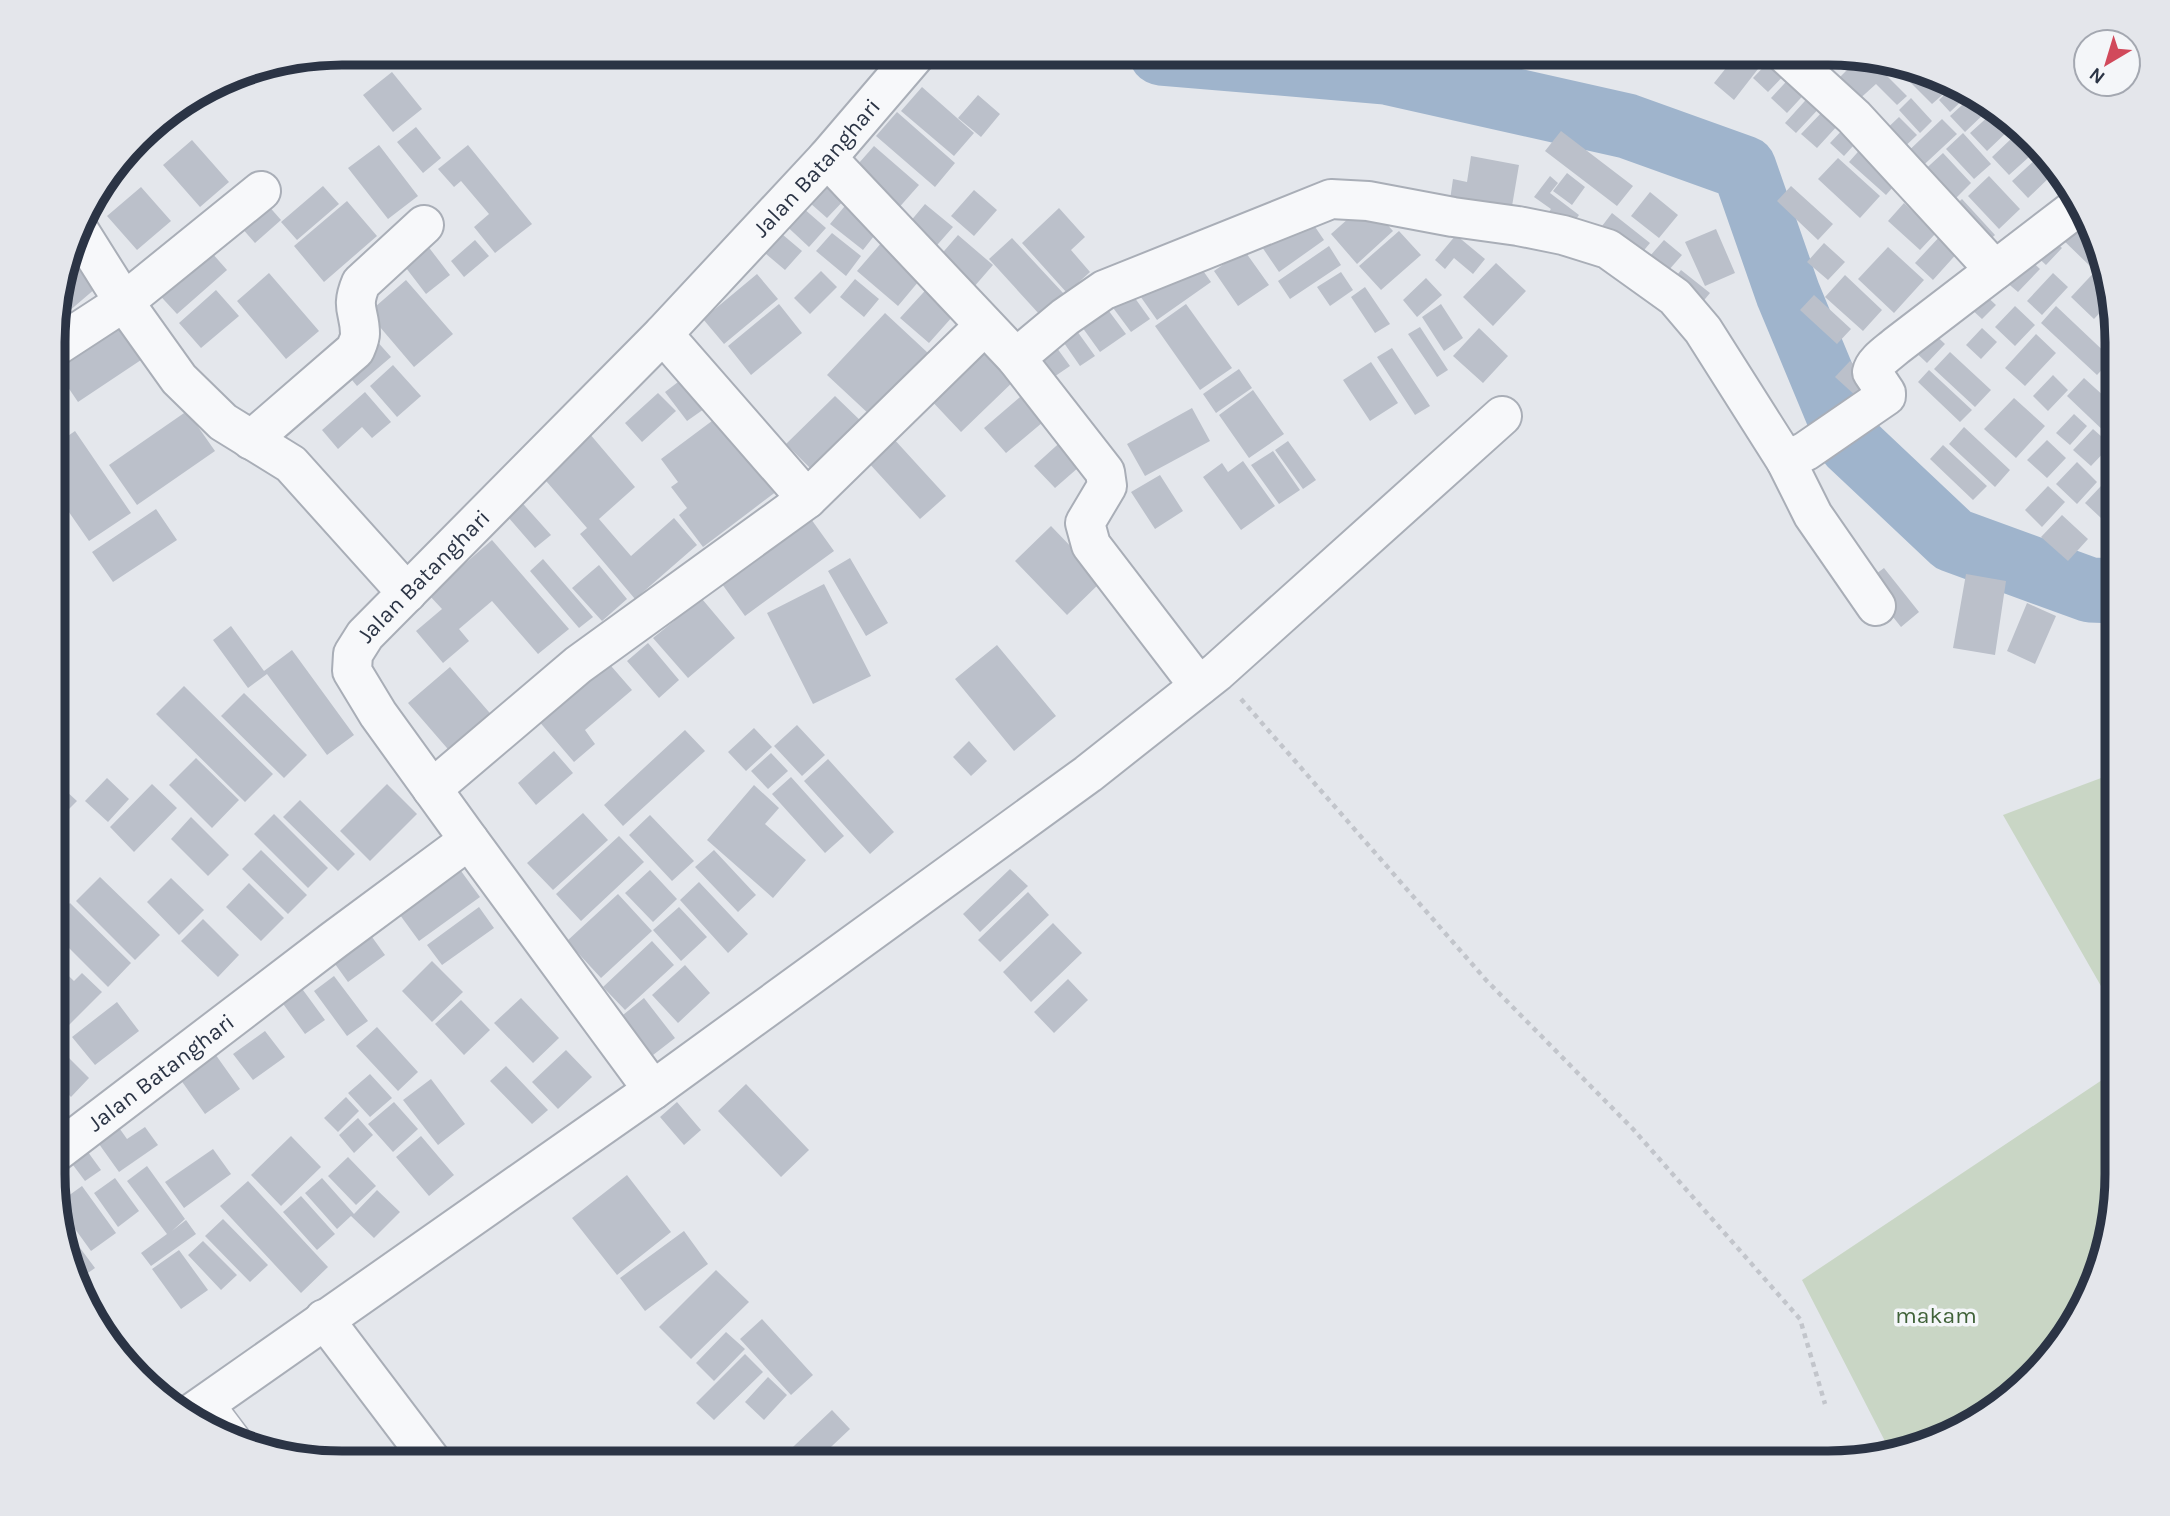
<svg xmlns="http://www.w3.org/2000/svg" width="2170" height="1516" font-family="Karla,sans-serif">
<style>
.green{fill:#c9d6c5}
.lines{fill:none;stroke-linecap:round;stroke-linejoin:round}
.river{stroke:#9fb4cc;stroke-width:65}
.building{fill:#bbc0ca}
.lane-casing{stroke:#a9aeb7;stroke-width:24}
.street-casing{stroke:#a9aeb7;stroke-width:42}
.path{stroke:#c2c5cb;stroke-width:4.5;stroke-dasharray:5 5;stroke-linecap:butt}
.lane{stroke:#f7f8fa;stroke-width:21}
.street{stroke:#f7f8fa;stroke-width:38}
.labels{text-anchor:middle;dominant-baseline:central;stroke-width:7;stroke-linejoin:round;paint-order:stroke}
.street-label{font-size:23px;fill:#2b3445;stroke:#f4f6f9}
.park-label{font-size:23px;fill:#3f6138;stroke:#f4f6f9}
.rim{fill:none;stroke:#2b3445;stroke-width:9}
</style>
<rect width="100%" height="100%" fill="#e4e7ec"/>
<path class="green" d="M2117 772V1014L2003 815Z
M2117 1070V1192L2102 1267 2058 1350 1956 1433 1889 1449 1802 1280Z"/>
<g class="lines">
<path class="river" d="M1161 53 1386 72 1627 126 1744 168 1788 294 1850 443 1953 540 2090 590 2117 591"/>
</g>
<path class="building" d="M1738 53 1758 69 1734 100 1714 83Z
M1746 53H1770L1759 65Z
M1774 56 1790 69 1768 92 1753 78Z
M1861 56 1868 57 1907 96 1897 105 1876 84 1855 103 1835 82Z
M1904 65 1921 68 1934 75 1948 90 1932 104 1898 70Z
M392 72 422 109 393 132 363 95Z
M1794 73 1810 88 1787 113 1771 98Z
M1954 85 1969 94 1950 112 1939 100Z
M922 87 974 133 954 156 901 111Z
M1813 92 1824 103 1796 133 1785 123Z
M978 95 1000 114 981 137 958 118Z
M1972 96 1987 111 1965 132 1950 116Z
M1911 98 1932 121 1920 133 1899 110Z
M1824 110 1839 124 1817 148 1801 134Z
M897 112 955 163 935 187 876 136Z
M168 114 172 118 131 151 151 125Z
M1991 114 2008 131 1987 151 1970 133Z
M1899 117 1917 135 1896 155 1878 137Z
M1942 119 1957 134 1914 174 1900 159Z
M1848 124 1862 136 1844 156 1830 143Z
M416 127 441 158 423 173 397 142Z
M1561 131 1633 186 1617 206 1545 151Z
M1963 133 1991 164 1974 179 1946 149Z
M2012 138 2029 157 2009 175 1992 157Z
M192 140 229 182 200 207 163 165Z
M379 145 418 196 388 219 348 168Z
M468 145 532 224 495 253 474 227 489 214 461 181 454 187 438 169Z
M1864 145 1900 179 1886 195 1849 162Z
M874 146 919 185 896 211 851 172Z
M1943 153 1971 183 1948 206 1919 175Z
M1471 156 1519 165 1510 218 1449 207 1453 179 1467 182Z
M2039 156 2054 173 2028 198 2012 181Z
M1838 158 1880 196 1860 218 1818 179Z
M822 172 848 196 827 218 801 195Z
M1567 173 1585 187 1572 205 1553 191Z
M1550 176 1558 183 1550 193 1579 215 1566 233 1545 217 1551 209 1534 197Z
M1989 176 2020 209 1999 229 1968 196Z
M323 186 339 204 297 240 281 222Z
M1791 186 1833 224 1818 240 1777 201Z
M141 187 171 221 137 250 107 216Z
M974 190 997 210 974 236 951 216Z
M1650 192 1678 215 1659 238 1631 216Z
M259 195 281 220 255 243 233 218Z
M1962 199 1995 235 1981 248 1947 213Z
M347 201 377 236 324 282 294 246Z
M795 201 826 228 809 247 779 219Z
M849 201 881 227 863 250 830 224Z
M1367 202 1393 231 1357 264 1331 234Z
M1904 203 1936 233 1920 250 1888 221Z
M925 204 953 227 931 252 904 229Z
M1059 208 1085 237 1071 250 1090 272 1067 293 1022 243Z
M1612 213 1650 243 1636 260 1599 230Z
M1307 215 1324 240 1279 272 1262 247Z
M2076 219 2093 235 2099 258 2091 267 2059 236Z
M776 229 802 251 785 270 759 248Z
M1716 229 1735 273 1705 286 1685 242Z
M1399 231 1421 255 1381 290 1359 266Z
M832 233 861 256 846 276 816 251Z
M889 234 929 269 898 306 857 271Z
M1942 234 1960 250 1933 280 1915 263Z
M2048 234 2062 248 2046 265 2031 251Z
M958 235 993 265 973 288 938 258Z
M1456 235 1485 259 1473 274 1454 258 1445 269 1435 260Z
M1012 238 1064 294 1040 315 989 259Z
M475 240 489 256 464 277 451 261Z
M1664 240 1682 255 1661 279 1643 264Z
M1824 243 1845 262 1828 280 1807 262Z
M204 244 227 270 177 314 153 288Z
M427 245 450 275 426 294 403 264Z
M1329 246 1341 265 1290 299 1278 281Z
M1888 247 1924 280 1894 313 1858 279Z
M1244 250 1269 285 1238 306 1214 271Z
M1192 255 1211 282 1157 320 1138 293Z
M81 257 103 282 68 312 57 299 65 271Z
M2027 257 2040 269 2018 292 2005 281Z
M1496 263 1526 291 1493 326 1463 297Z
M2101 265 2111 301 2094 319 2071 297Z
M1681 270 1710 293 1696 310 1668 287Z
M821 271 837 287 810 314 794 298Z
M1341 272 1353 290 1330 306 1317 287Z
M269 273 319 331 286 359 237 301Z
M2053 273 2068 287 2042 315 2027 301Z
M757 274 778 299 724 344 703 319Z
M1845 275 1882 310 1863 331 1825 297Z
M1426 278 1442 295 1417 317 1403 300Z
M855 279 879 299 864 317 840 297Z
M406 280 453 334 414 367 368 313Z
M933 282 961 307 929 343 900 318Z
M1124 283 1150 319 1131 332 1105 297Z
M1365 287 1390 324 1375 333 1351 297Z
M216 290 239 316 201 348 179 323Z
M1981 291 1996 305 1982 319 1968 306Z
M1097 295 1126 334 1100 352 1072 313Z
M1814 295 1851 329 1837 344 1800 310Z
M779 304 802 333 751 375 728 346Z
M1186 304 1232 368 1200 390 1155 326Z
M1441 304 1463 338 1444 351 1422 317Z
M2015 306 2035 325 2015 346 1995 327Z
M2056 306 2112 359 2097 375 2041 323Z
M885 313 928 353 870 415 827 375Z
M2115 315 2117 324V342L2102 329Z
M112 318 141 360 78 402 55 368V357Z
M1069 320 1095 356 1080 366 1055 330Z
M1420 327 1448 370 1437 377 1408 334Z
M1927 327 1945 344 1927 363 1909 346Z
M1479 328 1508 356 1483 383 1453 356Z
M1982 328 1997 342 1981 359 1966 345Z
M2036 334 2056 353 2025 386 2005 368Z
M1049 337 1070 366 1048 381 1027 353Z
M375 339 391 357 357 386 342 368Z
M986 340 1020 375 961 432 928 397Z
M1392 348 1430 406 1415 415 1377 357Z
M1950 352 1991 390 1975 407 1934 369Z
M1850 361 1882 390 1867 406 1835 377Z
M1371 362 1398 403 1370 421 1343 380Z
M393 365 421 396 397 417 370 386Z
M1239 369 1252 388 1216 413 1203 394Z
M1929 370 1972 410 1960 422 1918 382Z
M2117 371V399L2102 386Z
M2053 375 2068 390 2048 411 2033 396Z
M2084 378 2117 408V427L2109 436 2067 396Z
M682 379 704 409 687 421 665 392Z
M1253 390 1284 434 1249 458 1219 415Z
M1027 391 1049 417 1006 453 984 428Z
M365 392 391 422 372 438 362 427 338 449 322 430Z
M658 393 676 411 642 442 625 423Z
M835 396 864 424 815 473 786 444Z
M2014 398 2045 426 2016 458 1984 429Z
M1192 408 1210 441 1145 476 1127 444Z
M187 411 215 451 137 505 109 465Z
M724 412 781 488 703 547 679 515 687 508 671 487 678 482 661 459Z
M2074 414 2087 426 2070 445 2056 433Z
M1964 427 2010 470 1995 487 1949 444Z
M2093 429 2111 445 2091 466 2073 450Z
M75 431 131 513 89 541 55 492V445Z
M589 433 635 487 599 519 631 556 674 518 697 545 635 599 580 534 587 528 540 474Z
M1066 437 1087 460 1055 488 1034 466Z
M893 438 946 496 920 519 867 461Z
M2047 440 2066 458 2047 478 2027 460Z
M1288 441 1316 480 1303 489 1275 450Z
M1943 445 1987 486 1973 500 1930 459Z
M2117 445V475L2115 477 2101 462Z
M1273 451 1300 490 1279 504 1251 465Z
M1243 461 1275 506 1241 530 1203 477 1222 463 1228 472Z
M2077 462 2097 482 2077 504 2056 484Z
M1160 475 1183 511 1155 529 1131 492Z
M2048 486 2065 502 2042 527 2025 510Z
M2101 486 2117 500V533L2085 503Z
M517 497 551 535 535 548 502 510Z
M156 509 177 540 113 582 92 552Z
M55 510 69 531 55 541Z
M806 512 834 551 745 616 717 577Z
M2062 515 2088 539 2068 561 2041 537Z
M1051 526 1103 580 1067 615 1015 561Z
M492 540 569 629 538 654 492 601 459 629 469 641 443 663 416 631 442 609 429 595Z
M850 558 888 623 866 636 828 571Z
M543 559 593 617 579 628 530 571Z
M599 565 627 599 602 621 572 588Z
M1884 568 1919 612 1901 627 1865 582Z
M1966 574 2006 581 1995 655 1953 648Z
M824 584 871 676 813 704 767 613Z
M697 593 735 638 688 678 653 638 674 621 670 617Z
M2027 603 2056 616 2035 664 2007 651Z
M231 626 264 671 292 650 354 735 327 755 267 674 248 688 213 640Z
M648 643 679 680 659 698 627 661Z
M997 645 1056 716 1014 751 955 679Z
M605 659 632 690 585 730 595 744 574 762 531 712Z
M450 667 495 719 453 755 408 703Z
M184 686 273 774 245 802 156 714Z
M244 693 307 755 284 778 221 716Z
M797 725 825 755 802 776 774 746Z
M754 728 772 747 746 771 728 752Z
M685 730 705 751 623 826 604 805Z
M969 741 987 761 971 776 953 757Z
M554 751 573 773 536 805 518 783Z
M771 753 788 771 768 789 751 771Z
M196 758 239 800 212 828 169 785Z
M828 759 894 832 870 854 804 781Z
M791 777 844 836 825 853 772 794Z
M107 778 129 799 108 822 85 801Z
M55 781 77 801 60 818 55 813Z
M152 784 177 808 134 852 110 827Z
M387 784 417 814 370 861 340 831Z
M754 785 779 808 765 824 806 860 773 898 707 840Z
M300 800 355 854 338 871 283 817Z
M583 813 608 840 553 890 527 863Z
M274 814 328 868 308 888 254 834Z
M650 815 694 861 672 881 629 835Z
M191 817 229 855 208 876 171 839Z
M619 836 644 862 581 921 556 894Z
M261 850 307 895 288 914 242 869Z
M714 850 756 895 738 912 695 867Z
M453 860 480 897 419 941 392 904Z
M1010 869 1028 886 980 932 963 914Z
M650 870 677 899 653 922 625 893Z
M100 877 160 935 135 960 76 901Z
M171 878 204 910 179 935 147 902Z
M699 882 748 934 728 953 680 900Z
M249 883 284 918 261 941 226 907Z
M1028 892 1049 915 1000 962 978 940Z
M618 894 652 931 601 978 567 941Z
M70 903 131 963 108 987 55 934V918Z
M479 907 494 928 442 965 427 945Z
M679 907 707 937 681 961 653 930Z
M203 919 239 955 218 977 181 941Z
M1053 923 1082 953 1031 1002 1003 972Z
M367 930 385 955 348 982 330 957Z
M652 941 674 965 625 1010 603 987Z
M432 961 463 992 432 1022 402 991Z
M55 963 74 981 82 973 102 992 60 1034 55 1029Z
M685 965 710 993 678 1023 652 995Z
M292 975 325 1020 305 1034 273 990Z
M334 976 368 1021 347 1036 314 991Z
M1068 979 1088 1000 1054 1033 1034 1012Z
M521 998 559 1038 533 1063 494 1023Z
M644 998 675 1038 644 1062 613 1023Z
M461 1000 490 1030 464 1055 435 1024Z
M117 1002 139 1031 95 1065 72 1037Z
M377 1027 418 1072 398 1091 356 1046Z
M265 1031 285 1057 253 1080 233 1054Z
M55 1044 89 1078 71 1097 55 1081Z
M208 1044 240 1089 205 1114 173 1069Z
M566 1050 592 1077 558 1109 532 1082Z
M506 1066 548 1110 532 1124 490 1081Z
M370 1074 392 1098 370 1117 348 1093Z
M431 1079 465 1124 438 1145 403 1100Z
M746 1084 809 1150 781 1177 718 1111Z
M346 1097 359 1111 338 1132 324 1118Z
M394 1102 418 1129 393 1152 368 1124Z
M677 1102 701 1130 684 1145 660 1117Z
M110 1115 127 1139 145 1127 158 1145 119 1172 89 1130Z
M358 1118 373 1135 354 1153 339 1135Z
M291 1136 321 1167 281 1206 251 1175Z
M421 1136 454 1175 429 1196 396 1157Z
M80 1141 101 1170 85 1181 64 1153Z
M213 1149 231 1174 184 1208 165 1182Z
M348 1157 376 1186 356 1205 328 1176Z
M147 1166 185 1219 172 1231 186 1220 196 1234 151 1266 141 1253 167 1234 127 1181Z
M627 1175 671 1232 617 1275 572 1218Z
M115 1178 139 1211 118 1227 94 1193Z
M322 1178 354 1214 377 1190 400 1212 374 1238 351 1216 337 1229 305 1193Z
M248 1181 328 1267 301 1293 220 1206Z
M82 1186 116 1233 91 1251 57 1204Z
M301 1196 335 1234 317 1250 283 1212Z
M57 1217 95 1268 78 1280Z
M223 1219 268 1265 250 1282 205 1236Z
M684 1231 708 1264 645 1311 620 1278Z
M203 1241 237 1275 221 1290 188 1255Z
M179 1250 208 1290 181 1309 152 1269Z
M716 1270 749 1302 691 1359 659 1327Z
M762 1319 813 1375 791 1395 740 1339Z
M726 1332 745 1349 714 1381 696 1363Z
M745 1354 763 1372 714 1420 696 1403Z
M768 1377 787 1395 764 1420 745 1402Z
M832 1410 850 1429 814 1463H776Z"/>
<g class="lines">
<defs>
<path id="lane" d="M211 1399 248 1448"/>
<g id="street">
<path d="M1784 53 1854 117 1995 270"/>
<path d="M827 158 1016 358 1105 472 1107 486 1085 523 1091 545 1199 686"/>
<path d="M78 229 124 302 261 191"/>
<path d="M663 334 807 499"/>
<path d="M55 347 124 302 179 379 223 422 291 464 407 593"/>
<path d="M1016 358 1065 317 1104 290 1331 199 1368 201 1453 217 1518 226 1563 235 1608 249 1675 297 1703 330 1786 461 1806 451 1886 396V393L1872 372C1874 362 1888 353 1896 346L2080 205"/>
<path d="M251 440 355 350C357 345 360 339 360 334 360 311 350 309 361 283L424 225"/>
<path d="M1786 461 1813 515 1876 606"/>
<path d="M432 789 578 665 807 499 984 326"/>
<path d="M469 840 653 1090"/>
<path id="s1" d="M55 1153 334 940 469 840 378 714 352 671 353 654 365 635 663 334 827 158 917 53"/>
<path d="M324 1319 433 1463"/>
<path d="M188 1416 653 1090 1088 774 1217 672 1502 416"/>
</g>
</defs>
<use href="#lane" class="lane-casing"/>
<use href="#street" class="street-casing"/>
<path class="path" d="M1241 699 1486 980 1633 1129 1800 1319 1825 1404"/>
<use href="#lane" class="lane"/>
<use href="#street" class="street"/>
</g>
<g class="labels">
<g class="street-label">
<text stroke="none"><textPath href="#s1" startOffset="1414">Jalan Batanghari</textPath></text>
<text stroke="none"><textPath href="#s1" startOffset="847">Jalan Batanghari</textPath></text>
<text stroke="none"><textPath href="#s1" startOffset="133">Jalan Batanghari</textPath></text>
</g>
<g class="park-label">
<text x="1936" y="1315">makam</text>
</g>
</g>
<path d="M0 0H2170V1516H0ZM342 65H1828A277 277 0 0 1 2105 342V1174A277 277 0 0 1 1828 1451H342A277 277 0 0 1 65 1174V342A277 277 0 0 1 342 65Z" fill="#e4e6eb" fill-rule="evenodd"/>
<path class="rim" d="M342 65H1828A277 277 0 0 1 2105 342V1174A277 277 0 0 1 1828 1451H342A277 277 0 0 1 65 1174V342A277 277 0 0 1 342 65Z"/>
<g transform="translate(2107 63) rotate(218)"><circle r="33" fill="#f4f6f9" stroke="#a4a8b1" stroke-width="2"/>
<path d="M0-5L12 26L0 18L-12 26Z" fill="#d1495b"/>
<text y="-10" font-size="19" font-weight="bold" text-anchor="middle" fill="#2b3445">N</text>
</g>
</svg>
